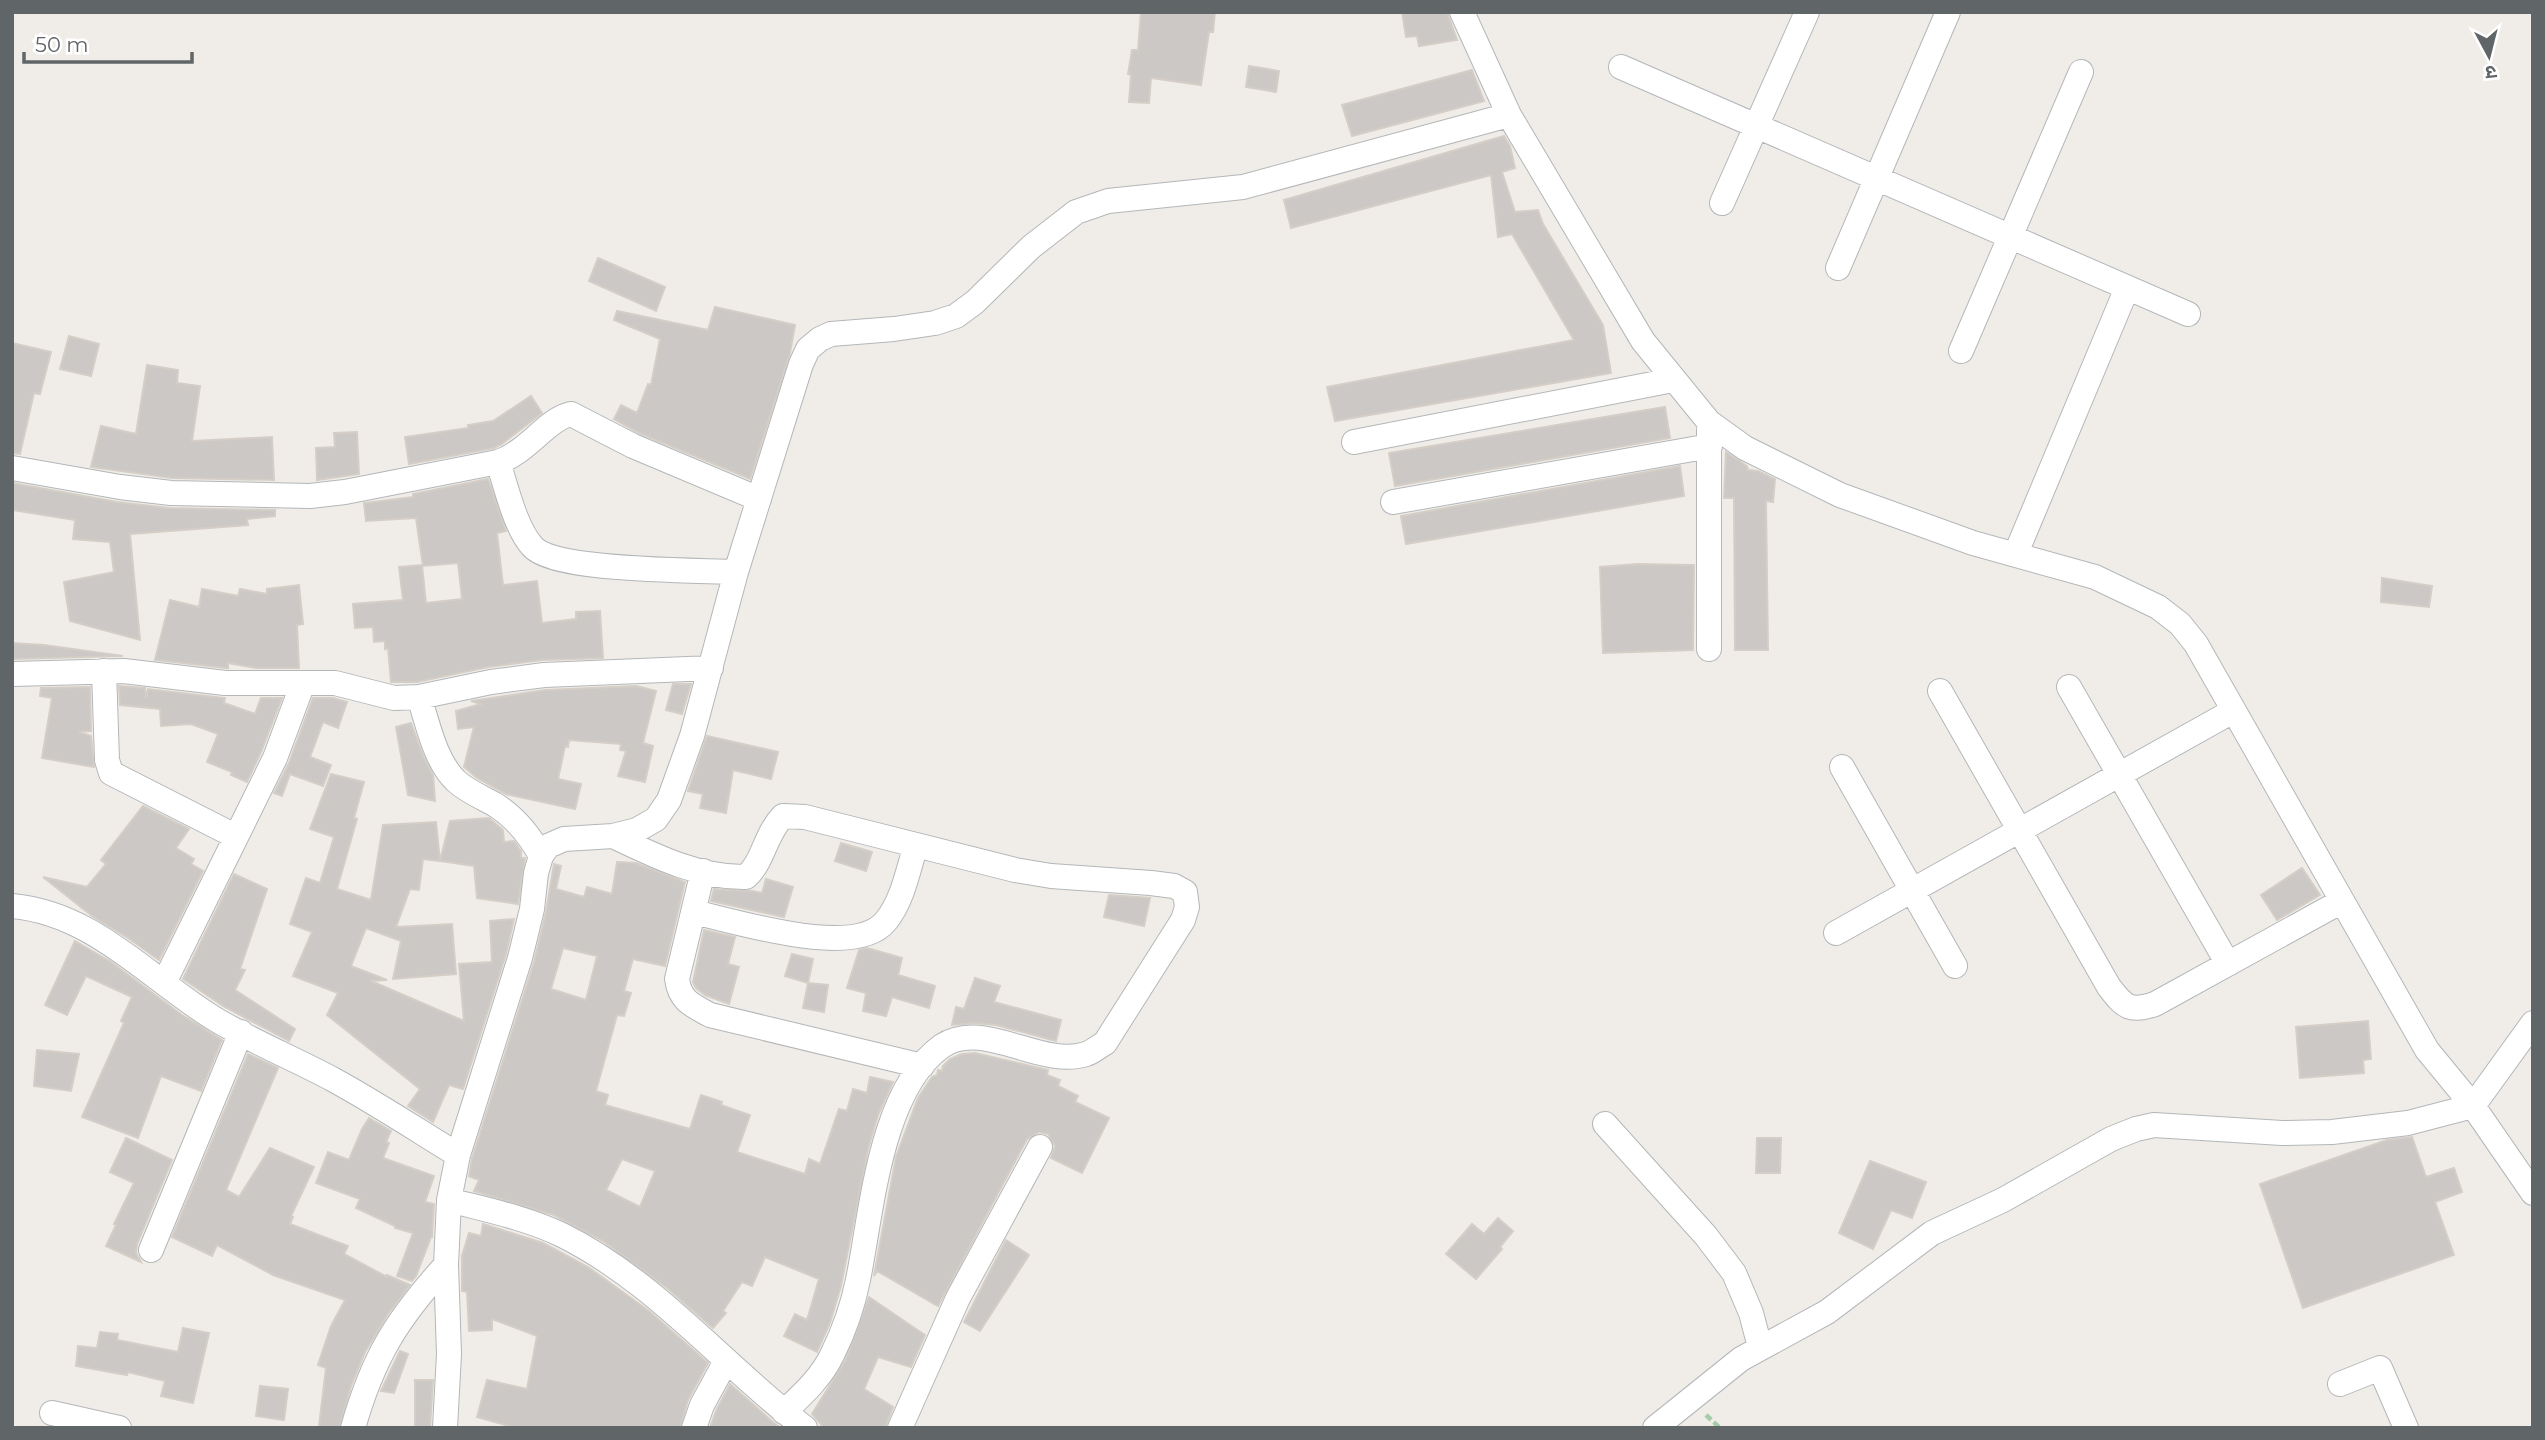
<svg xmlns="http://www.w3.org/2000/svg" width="2545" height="1440" font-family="Montserrat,'Noto Sans Devanagari',sans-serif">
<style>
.building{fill:#ccc8c5;stroke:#d5cec7;stroke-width:2;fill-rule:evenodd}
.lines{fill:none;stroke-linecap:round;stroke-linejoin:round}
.minor-casing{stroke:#b3b7b9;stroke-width:26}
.path{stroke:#a6cda9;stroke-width:4.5;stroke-dasharray:7 3.5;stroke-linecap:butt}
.minor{stroke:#fff;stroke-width:24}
</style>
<rect width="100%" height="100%" fill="#f0ede9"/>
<path class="building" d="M1141 12H1215L1213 32H1209L1201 85 1151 78 1149 103 1129 102 1131 75 1128 74 1132 50H1138Z
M1402 12H1447L1457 40 1419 46 1417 36 1406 37Z
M1249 66 1279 71 1276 92 1246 87Z
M1472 70 1484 101 1352 136 1342 105Z
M1504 136 1510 146 1515 168 1502 172 1515 212 1538 210 1543 224 1603 325 1611 373 1335 421 1327 387 1574 340 1512 234 1498 237 1491 175 1291 228 1284 200Z
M598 258 665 287 656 311 589 281Z
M715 307 795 325 790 353 750 479 639 433 614 419 621 405 637 413 648 384 651 385 660 339 614 320 617 311 708 330Z
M69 336 99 344 91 376 60 369Z
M12 343 51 352 40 394 34 393 20 454 12 453Z
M147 365 178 370 177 383 200 386 192 441 272 437 274 480 172 478 91 467 101 426 136 434Z
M531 396 542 413 502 444 494 448 409 464 405 437 468 428V425L493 421Z
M1665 407 1670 438 1395 486 1389 453Z
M357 432 359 474 317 480 316 448 335 447 334 433Z
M1726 452 1747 466 1748 470 1758 471 1775 479 1773 502 1766 501 1768 650H1735L1734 498H1724Z
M1680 466 1684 496 1406 544 1401 516Z
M488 479 506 531 497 533 503 585 537 581 542 623 576 619V612L600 611 603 658 542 660 488 667 417 682H391L388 648 385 649V641L374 642 373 627 355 628 353 604 403 600 399 567 422 565 426 603 462 599 458 563 423 566 416 518 366 521 364 503 413 497V494Z
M12 483 117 502 169 508 275 510V516L247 519 248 525 130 534 140 640 70 621 64 582 114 572 110 542 73 539 75 520 12 510Z
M1638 564 1694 565 1693 650 1603 653 1600 567Z
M2382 578 2432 586 2429 607 2381 602Z
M299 585 303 624 297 625 299 668H256L228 663V668H226L155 660 170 600 199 607 202 589 238 596 240 589 267 594V589Z
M12 643 44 645 123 656 12 659Z
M673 684H691L682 714 666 710Z
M119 686 145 688 146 698 148 689 225 698 224 703 255 714 261 698H282L261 752 247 782 231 775 232 772 207 762 218 734 191 724 161 726 160 709 120 705Z
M636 686 656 691 643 743 653 746 645 782 618 776 626 751 620 750 621 744 569 740 568 747 565 746 558 779 581 784 575 809 506 794 477 778 464 767 474 727 458 729 456 711 481 704 471 701 545 690Z
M90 687 91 731 79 732 91 736 94 767 42 758 52 698 40 696 41 688Z
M313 698H333L347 702 338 728 323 722 310 757 331 765 323 786 290 774 282 796 274 793 289 763Z
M411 723 424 758 433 775 435 801 408 795 396 727Z
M707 736 778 752 771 779 733 770 726 813 700 808 703 794 688 791Z
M331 774 364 782 354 818 357 819 337 889 371 900 383 825 436 822 440 861 423 859 419 890 410 889 396 927 452 924 456 974 393 979 401 941 366 928 351 966 387 980 371 981 464 1021 459 964 492 962 490 921 514 919 506 954 463 1089 449 1085 433 1122 408 1106 420 1089 327 1015 338 993 293 976 312 932 290 924 306 878 320 883 334 837 310 829Z
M143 806 189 829 176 848 194 859 191 864 203 871 159 960 128 938 92 916 43 877 87 887 106 864 101 860Z
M489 818 503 830 504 842 514 841 521 851V858H525L518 904 477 898 474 866 440 861 450 821Z
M841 843 872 852 866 871 835 861Z
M617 862 636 863 685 882 665 966 633 959 624 991 631 993 624 1016 617 1015 596 1091 608 1095 605 1105 690 1129 701 1095 722 1102 721 1105 750 1115 737 1152 805 1174 809 1159 820 1164 839 1109 847 1111 853 1089 867 1093 870 1077 893 1082 878 1115 868 1149 841 1286 830 1323 817 1352 784 1336 795 1314 807 1320 819 1279 765 1257 752 1286 742 1282 723 1311 726 1313 713 1328 667 1288 603 1241 554 1215 474 1191 479 1180 469 1176 472 1159 534 962 546 912 554 864 561 866 556 889 584 897 587 887 612 894ZM563 948 597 956 586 1000 551 989ZM622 1159 655 1171 640 1207 606 1190Z
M2302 868 2320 895 2277 920 2261 895Z
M234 874 267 889 240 969 245 970 235 990 295 1029 289 1041 223 1006 183 979Z
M766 879 793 887 784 917 711 901 714 889 752 891 762 893Z
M1109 895 1150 898 1144 926 1104 917Z
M704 930 735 937 728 964 739 967 729 1004 705 995 696 988 693 982Z
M75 941 111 962 182 1015 222 1040 201 1091 161 1076 138 1138 82 1117 124 1023 121 1021 132 997 86 976 67 1015 45 1005Z
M867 948 902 958 898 975 935 986 929 1008 892 997 886 1016 863 1011 866 993 847 988 859 950Z
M792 954 813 959 808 983 785 976Z
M975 978 1000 986 994 1002 1061 1020 1056 1041 996 1025 975 1023 952 1025 956 1007 964 1009Z
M808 983 828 985 824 1012 803 1008Z
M2368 1021 2371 1059 2363 1060 2364 1073 2300 1078 2296 1027Z
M37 1050 79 1054 71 1091 34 1086Z
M975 1053 1048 1070 1047 1075 1060 1080 1058 1086 1078 1096 1075 1102 1109 1118 1082 1173 1051 1158 1055 1146 1048 1134 1039 1132 1027 1139 938 1306 877 1271 874 1276 896 1157 918 1098 932 1077 937 1075 938 1070 942 1071 943 1066 950 1059 962 1054Z
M248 1054 278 1068 226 1190 239 1197 270 1148 314 1167 291 1216 293 1217 290 1224 348 1246 344 1254 387 1277V1275L410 1285 388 1314 365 1352 351 1386 339 1428 319 1426 326 1368 318 1365 331 1326 345 1300 273 1275 217 1245 212 1256 172 1237Z
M369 1118 391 1131 386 1142 389 1143 383 1158 434 1176 425 1202 434 1204 432 1237H431L416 1276 412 1281 397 1276 413 1233 395 1228V1226L356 1208 360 1199 316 1183 328 1152 349 1160 362 1129Z
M2412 1137 2426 1177 2454 1168 2462 1192 2435 1202 2454 1255 2303 1308 2260 1184 2387 1140Z
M126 1138 172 1160 137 1244 136 1253 141 1262 106 1246 116 1225 114 1224 134 1183 110 1172Z
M1757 1138H1781L1780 1173H1756Z
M1870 1161 1926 1182 1912 1218 1891 1210 1873 1249 1839 1233Z
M1498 1218 1513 1231 1500 1247 1502 1249 1476 1279 1446 1254 1472 1224 1484 1234Z
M483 1224 543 1243 588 1267 649 1311 708 1363 688 1400 680 1428H516L477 1417 487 1380 527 1389 537 1336 492 1319V1330L469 1331 467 1292 462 1291V1256L469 1233 481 1236Z
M1006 1240 1029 1255 980 1331 964 1322Z
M869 1297 925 1335 911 1367 878 1357 864 1389 893 1407 885 1428H824L812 1414 845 1361Z
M183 1328 209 1333 193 1403 161 1396 165 1381 128 1372 127 1375 76 1366 78 1346 97 1348 100 1332 118 1334 117 1340 178 1352Z
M400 1351 408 1354 394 1393 381 1391Z
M415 1380H433L430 1428H415Z
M730 1384 774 1423 781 1428H710L716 1411Z
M260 1386 288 1389 284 1420 256 1416Z"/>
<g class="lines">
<defs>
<path id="minor" d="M1462 12 1509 115 1643 341 1709 422 1745 448 1840 495 1973 543 2095 577 2158 607 2180 624 2196 644 2427 1050 2473 1106 2533 1193
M1621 67 2188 314
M1722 203 1807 12
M1838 268 1948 12
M1961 351 2081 72
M1354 442 1673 380
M498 462C506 486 515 527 532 546 553 572 698 570 736 572
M12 468 120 487 171 493 310 496 345 492 498 462C528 452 547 419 571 414L633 446 759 499
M1393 502 1710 446
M2016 553 2127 288
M1709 649V430
M104 671 107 760 111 773 235 836
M12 674 124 671 225 683H335L394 698 419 697 491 682 544 675 711 668
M2069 687 2228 964
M1940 691 2109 987C2125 1008 2130 1012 2155 1004L2342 901
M419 697C428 724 435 761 456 781 467 791 481 797 494 804 515 817 529 834 541 856
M1842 767 1955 966
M613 836C655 856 699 878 746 877 764 861 765 834 783 816L805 817 1015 870 1051 876 1151 883 1174 886 1185 892 1187 907 1183 920 1105 1043C1099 1046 1093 1052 1086 1054 1041 1069 983 1018 942 1046 880 1090 872 1211 858 1280 853 1305 843 1333 832 1355 821 1378 802 1395 784 1412
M703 871 677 979C680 1001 692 1005 710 1015L922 1066
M12 906C94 913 149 979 215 1019 253 1042 295 1059 334 1080 376 1103 417 1130 458 1155
M693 912C736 921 855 960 886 921 903 900 908 870 916 845
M1836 933 2233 711
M164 983 275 758 303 683
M1605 1124 1706 1236 1734 1273 1751 1313 1760 1347
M449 1200C487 1210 527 1218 562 1235 655 1281 723 1365 805 1428
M151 1250 241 1032
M2340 1384 2380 1368 2406 1428
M52 1413 119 1428
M353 1428C373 1357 397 1319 446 1265
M445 1428 449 1354 446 1265 449 1200 458 1155 520 958 532 909 536 873 541 856 548 846 564 839 613 836 637 830 656 819 669 800 692 736 736 572 801 364 808 349 820 339 831 334 894 329 935 323 956 316 975 302 1031 247 1076 212 1108 201 1243 187 1509 115
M694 1428 702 1405 726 1361
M900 1428 958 1298 1040 1147
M1655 1428 1741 1359 1827 1312 1932 1233 2003 1200 2111 1139 2136 1129 2154 1125 2282 1133 2332 1132 2408 1123 2473 1106 2533 1023"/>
</defs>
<use href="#minor" class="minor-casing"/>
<path class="path" d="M1706 1415 1720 1428"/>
<use href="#minor" class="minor"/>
</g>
<rect width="2545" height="1440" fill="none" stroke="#606567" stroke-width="28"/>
<g transform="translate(2489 56) rotate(173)" stroke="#ffffff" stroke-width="5" paint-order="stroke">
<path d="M0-5L12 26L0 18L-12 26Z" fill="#606567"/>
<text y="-10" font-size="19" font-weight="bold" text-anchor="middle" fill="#606567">उ</text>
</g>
<path d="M24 52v10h168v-10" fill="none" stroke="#606567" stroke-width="3.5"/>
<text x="35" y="52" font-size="21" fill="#606567" stroke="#ffffff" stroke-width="5" paint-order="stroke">50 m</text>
</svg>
